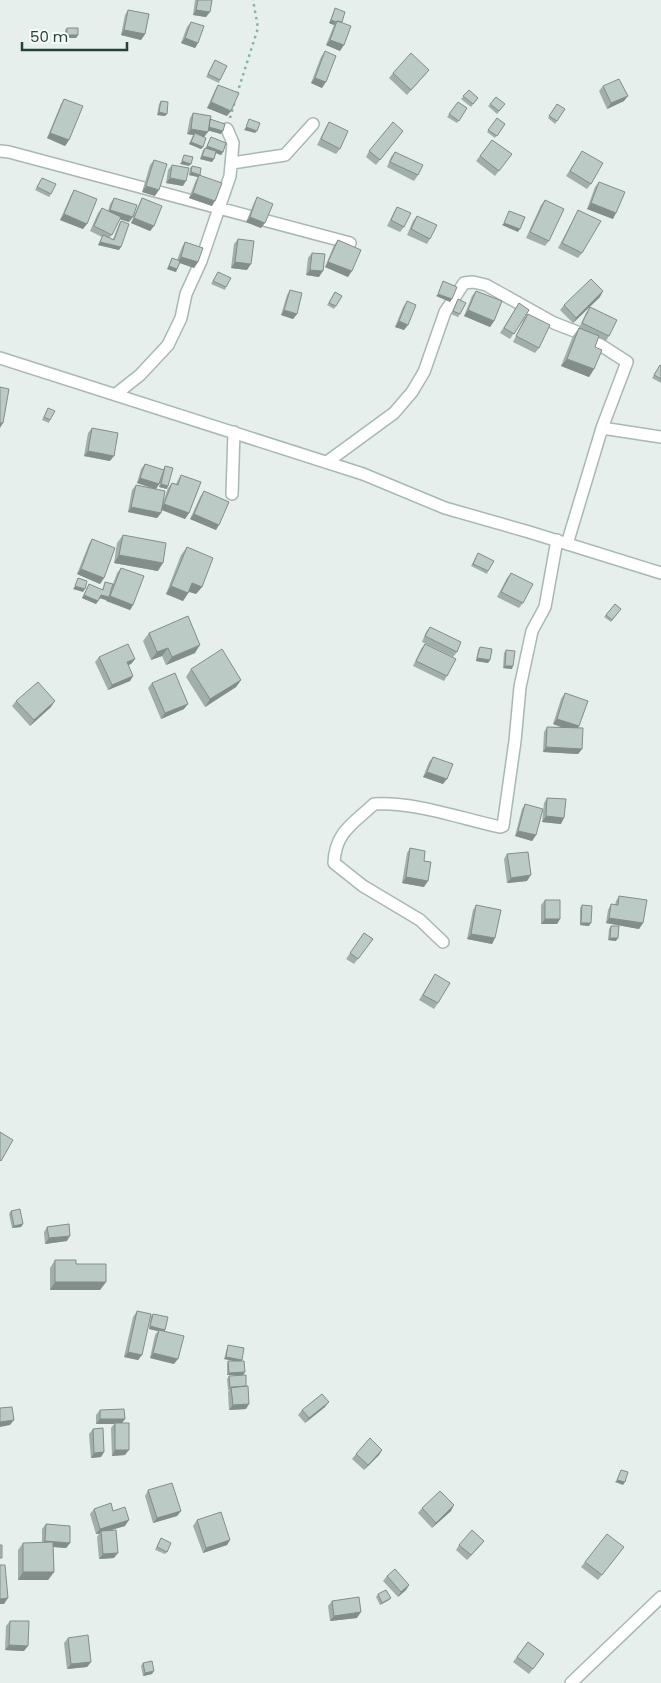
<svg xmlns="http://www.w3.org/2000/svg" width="661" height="1683" font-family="Poppins,sans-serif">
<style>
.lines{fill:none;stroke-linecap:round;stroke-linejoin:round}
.street-casing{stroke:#a8b8b2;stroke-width:14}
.path{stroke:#86b3a5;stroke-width:2.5;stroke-dasharray:2.5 4;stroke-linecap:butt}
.street{stroke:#fff;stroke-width:11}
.wall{fill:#a1aea9}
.shaded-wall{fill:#838d89}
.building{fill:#bbcac4;stroke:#838d89}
</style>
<rect width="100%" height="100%" fill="#e6efeb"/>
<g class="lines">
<defs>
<path id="street" d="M0 151 9 152 350 243
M232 163 285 155 313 124
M0 358 363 474 445 508 529 532 661 573
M116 394 140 375 168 345 181 318 186 294 201 261 230 176 233 143 227 129
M602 428 661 437
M327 462 394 413 412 392 424 372 445 312 464 283 473 282 486 285 554 323 585 335 627 362 602 428 567 544
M232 494 234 432
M443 942 420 920 363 886 334 863C335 832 354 823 374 804 417 802 459 818 500 827L503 826 515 741 520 687 532 631 545 607 557 540
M571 1683 661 1597"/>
</defs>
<use href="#street" class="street-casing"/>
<path class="path" d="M237 94 258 28 253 0
M230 118 235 101"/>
<use href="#street" class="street"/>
</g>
<path class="wall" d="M195 0H212L206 17 193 15Z
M335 8 342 22 340 51 326 45 334 25 329 23 334 11Z
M128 10 145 34 141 40 121 35 125 15Z
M191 22 198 43 195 48 181 43 187 27Z
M67 28 78 35 76 38H65V30Z
M325 51 322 88 311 83 321 57Z
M215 60 220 80 219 83 206 77Z
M429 70 425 75 407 95 389 78 393 73Z
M218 85 227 116 207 108 215 90Z
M603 86 624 101 607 109 599 91Z
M469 90 478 98 471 107 461 99Z
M64 99 69 140 65 146 47 138 61 104Z
M161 101 165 116 157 115 159 104Z
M458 102 467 108 457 123 447 117Z
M490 104 503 107 497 114 488 106Z
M557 104 565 109 555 124 548 118Z
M193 113 210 119 221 134 208 130 204 137 203 147 201 149 189 144 193 135 187 134 190 118Z
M497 118 505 124 495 138 487 132Z
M329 122 340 149 336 154 317 145 326 127Z
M403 131 376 165 366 157 369 151Z
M211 137 223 152 221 155 216 153 212 162 200 159 203 150 205 148H206Z
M492 140 512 154 495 176 476 161Z
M582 151 591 184 587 189 566 176Z
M395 152 418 175 414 181 387 167 391 157Z
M154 160 155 196 142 192 150 165Z
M172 165 183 186 166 183 168 170Z
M192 166 200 175 212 206 189 198 196 180 198 177 189 175 190 168Z
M42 178 51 194 49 197 35 190Z
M599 182 613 219 587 209 595 187Z
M74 190 83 229 60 220 71 195Z
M257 197 261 228 246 222 254 203Z
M114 198 129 222 119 219 110 238 113 239 119 224 121 221 119 250 98 245 102 237 90 231 98 213 102 208 108 211 110 204Z
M142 198 154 226 150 231 131 223 139 204Z
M545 200 549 241 545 246 526 238 541 205Z
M397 207 404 227 400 232 387 226 394 212Z
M578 210 582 253 578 258 558 248 575 216Z
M417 216 430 239 427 244 407 235 413 221Z
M238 239 247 270 231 268 234 244Z
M338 240 348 277 325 267 334 245Z
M185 242 198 262 194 268 180 263 176 272 167 269 172 258 177 260 182 247Z
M312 253 319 277 306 275 308 258Z
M218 272 226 287 225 290 211 284Z
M290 290 297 314 293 319 281 315 287 295Z
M476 291 494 321 490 327 464 316 472 296Z
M335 292 342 296 334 309 327 305Z
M600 297 573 323 560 310 564 305Z
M458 299 460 314 458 317 451 314Z
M407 301 404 330 395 327 403 307Z
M519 303 529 310 510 339 500 333Z
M590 307 609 336 606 341 598 338 595 347 594 369 589 377 561 366 573 336 579 328 586 313Z
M528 314 539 348 535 353 513 342 524 319Z
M660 365 661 366V383L652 378Z
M48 408 50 420 49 423 42 420Z
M92 428 110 461 84 456 88 433Z
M145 464 163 470 165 466 167 489 159 487 160 483 156 489 162 505 168 488 172 483 176 484 178 480 181 475 189 513 185 519 161 510V513L157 518 128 512 132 490 136 485 151 488 137 483 141 469Z
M204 491 216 530 190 519 200 497Z
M123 535 158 571 114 563 117 543Z
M92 539 104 578 100 584 77 574 89 544Z
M187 547 202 587 196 594 189 592 183 601 166 594 181 555Z
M478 553 488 571 487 574 471 566Z
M121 568 133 605 130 610 100 598 96 604 82 598 89 584 102 590 104 585 105 582 113 584 117 573Z
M511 573 523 603 519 608 497 597 507 578Z
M615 604 621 609 611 622 604 617Z
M430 627 457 652 453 657 422 642 426 632Z
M149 633 195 653 166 665 162 656 151 660 143 641Z
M425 644 447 676 444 681 413 666 421 649Z
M480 647 490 660 488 663 476 661 478 650Z
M506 650 512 669 503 668 504 653Z
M99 657 135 659 131 664 128 665 133 676 130 681 108 690 95 662Z
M191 669 241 680 236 687 205 707 186 677Z
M152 683 184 709 161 719 148 688Z
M565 693 579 726 578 728 582 749 578 754 543 752 544 732 547 727 563 728 553 724 561 699Z
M16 701 51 707 30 726 12 706Z
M433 757 443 784 423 777 429 762Z
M547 798 561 824 542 822 544 803Z
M525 804 536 835 532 841 515 836 522 809Z
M410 848 424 861V887L402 883 407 853Z
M507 854 527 881 507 883 504 859Z
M619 896 643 923 639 929 606 923 608 910 611 904 615 905 616 901Z
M545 900 560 919 557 924H541V905Z
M476 905 495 938 492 944 467 939 473 910Z
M582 905 589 926 580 925V908Z
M611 926 616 941 608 940 609 929Z
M364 933 373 939 354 964 346 959Z
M435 974 438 1003 434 1009 419 1000Z
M11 1211 23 1224 21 1227 12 1228 9 1214Z
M47 1227 67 1241 45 1244 44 1232Z
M55 1260 76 1264 106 1282 100 1290H50V1268Z
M137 1311 142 1355 138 1360 124 1357 133 1317Z
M153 1314 165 1330 164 1331 174 1364 150 1358 155 1335 158 1331 149 1329 151 1316Z
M228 1345 242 1360 241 1361 245 1372 243 1375H227V1364L228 1361H234L224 1359 227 1348Z
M229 1376 246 1409 229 1410 228 1392 229 1390H228L227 1379Z
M325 1407 305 1423 298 1415 302 1410Z
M100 1410 125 1419 122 1423 125 1455 112 1456 111 1428 114 1424H96V1415Z
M93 1429 104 1452 101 1457 91 1458 89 1434Z
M382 1450 379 1455 364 1470 352 1459 356 1454Z
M148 1490 181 1511 177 1516 153 1523 145 1496Z
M422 1508 451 1511 432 1528 418 1513Z
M94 1509 113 1511 125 1526 110 1530 114 1558 99 1559 97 1537 99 1534H96L90 1514Z
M197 1520 230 1540 227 1545 203 1553 193 1526Z
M46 1524 70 1543 66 1548 53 1547 54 1572 48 1580H18V1550L23 1543H42V1529Z
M161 1538 167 1552 165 1554 155 1550Z
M484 1541 467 1560 456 1550 459 1545Z
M624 1547 598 1580 581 1567 585 1562Z
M387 1576 409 1585 406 1590 398 1597 383 1581Z
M378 1594 389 1600 380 1605 376 1597Z
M332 1601 357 1618 330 1621 328 1606Z
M10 1621 24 1651 5 1650 6 1626Z
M68 1638 91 1662 87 1667 67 1669 64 1643Z
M528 1642 544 1654 529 1674 513 1662Z
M143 1663 152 1674 143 1676 141 1666Z"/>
<path class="shaded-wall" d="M196 10 210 12 206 17 193 15Z
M331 20 336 22 334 25 329 23Z
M124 30 145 34 141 40 121 35Z
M67 35H78L76 38H65Z
M185 38 198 43 195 48 181 43Z
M330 40 344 45 340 51 326 45Z
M315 78 326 82 322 88 311 83Z
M628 96 624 101 607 109 611 103Z
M211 102 231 111 227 116 207 108Z
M159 112 167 114 165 116 157 115Z
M208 127 223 131 221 134 206 130Z
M246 127 257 131 255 133 244 130Z
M191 129 208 132 204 137 195 133 193 135 187 134Z
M50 133 69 140 65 146 47 138Z
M191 142 203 147 201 149 189 144Z
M207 146 223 152 221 155 205 149Z
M202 156 214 159 212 162 200 159Z
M182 161 191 164 189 166 180 164Z
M191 172 199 175 198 177 189 175Z
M170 178 186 181 183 186 166 183Z
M146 186 159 190 155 196 142 192Z
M193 193 215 201 212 206 189 198Z
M591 203 616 213 613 219 587 209Z
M110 210 133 217 129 222 107 215Z
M64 214 87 224 83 229 60 220Z
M250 217 265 223 261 228 246 222Z
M134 218 154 226 150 231 131 223Z
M504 223 520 229 518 232 502 225Z
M100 242 121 247 119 250 98 245Z
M181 257 198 262 194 268 177 262Z
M235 262 251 264 247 270 231 268Z
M328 262 352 271 348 277 325 267Z
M169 266 177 269 176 272 167 269Z
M310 270 323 271 319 277 306 275Z
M603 291 600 297 573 323 576 318Z
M438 294 452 299 450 302 436 296Z
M284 310 297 314 293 319 281 315Z
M468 310 494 321 490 327 464 316Z
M399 321 408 325 404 330 395 327Z
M567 359 594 369 589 377 561 366Z
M0 423H3L0 428Z
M88 451 114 456 110 461 84 456Z
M140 478 159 484 156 489 137 483Z
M161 484 168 486 167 489 159 487Z
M164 504 189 513 185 519 160 509Z
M131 507 161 513 157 518 128 512Z
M194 514 219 525 216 530 190 519Z
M119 555 163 563 158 571 114 563Z
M81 569 104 578 100 584 77 574Z
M192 583 202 587 196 594 187 591Z
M75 586 85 589 83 592 73 589Z
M171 586 188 593 183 601 166 594Z
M84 595 98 601 96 604 82 598Z
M101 595 109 597 107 600 99 598Z
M110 596 133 605 130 610 106 601Z
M200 645 195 653 166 665 172 657Z
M168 648 162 656 151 660 157 652Z
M477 658 490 660 488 663 476 661Z
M135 659 131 664 123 667 127 662Z
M505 666H513L512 669 503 668Z
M133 676 130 681 108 690 112 685Z
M241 680 236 687 205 707 210 699Z
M55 701 51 707 30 726 34 720Z
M188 704 184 709 161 719 165 713Z
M557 719 579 726 576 732 553 724Z
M546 747 582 749 578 754 543 752Z
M427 772 447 779 443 784 423 777Z
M546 816 564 818 561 824 542 822Z
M518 831 536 835 532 841 515 836Z
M531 875 527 881 507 883 511 878Z
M406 877 428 881 424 887 402 883Z
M609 918 643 923 639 929 606 923Z
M545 919H560L557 924H541Z
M581 923H591L589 926 580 925Z
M471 934 495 938 492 944 467 939Z
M610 938H618L616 941 608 940Z
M23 1224 21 1227 12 1228 14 1226Z
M70 1236 67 1241 45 1244 49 1238Z
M55 1282H106L100 1290H50Z
M150 1326 165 1330 164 1332 159 1330 158 1331 149 1329Z
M128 1352 142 1355 138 1360 124 1357Z
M153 1353 178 1359 174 1364 150 1358Z
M226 1357 242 1360 240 1362 224 1359Z
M245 1372 243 1375H227L229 1373Z
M329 1402 325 1407 305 1423 309 1418Z
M249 1404 246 1409 229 1410 233 1405Z
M100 1419H125L121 1424 115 1423 114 1424H96Z
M14 1420 10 1425 0 1427V1422Z
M115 1450H129L125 1455 112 1456Z
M382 1450 379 1455 364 1470 368 1465Z
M104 1452 101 1457 91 1458 94 1453Z
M617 1480 625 1482 623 1485 615 1482Z
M454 1505 451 1511 432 1528 436 1523Z
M181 1511 177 1516 153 1523 157 1518Z
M129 1520 125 1526 101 1533V1531L99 1534H96L100 1529Z
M230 1540 227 1545 203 1553 206 1548Z
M45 1541 70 1543 66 1548 42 1546Z
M484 1541 480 1546 467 1560 471 1555Z
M118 1553 114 1558 99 1559 103 1554Z
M23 1572H54L48 1580H18Z
M409 1585 406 1590 398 1597 401 1592Z
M8 1598 4 1604H0V1599Z
M391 1598 389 1600 380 1605 382 1603Z
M361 1612 357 1618 330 1621 334 1616Z
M9 1645 28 1646 24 1651 5 1650Z
M91 1662 87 1667 67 1669 71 1664Z
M154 1671 152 1674 143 1676 145 1673Z"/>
<path class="building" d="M198 0H212L210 12 196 10Z
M335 8 345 12 342 22 337 21 336 22 331 20Z
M128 10 149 14 145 34 124 30Z
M337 21 351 26 344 45 330 40Z
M191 22 204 26 198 43 185 38Z
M67 28H78V35H67Z
M325 51 336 56 326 82 315 78Z
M411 53 429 70 411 90 393 73Z
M215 60 227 66 220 80 208 74Z
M619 79 628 96 611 103 603 86Z
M218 85 239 93 231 111 211 102Z
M469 90 478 98 473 104 463 96Z
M496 97 505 104 499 111 490 104Z
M64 99 83 106 69 140 50 133Z
M161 101 168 102 167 114 159 112Z
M458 102 467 108 459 121 449 114Z
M557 104 565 109 557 121 549 116Z
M193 113 211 116 208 132 191 129Z
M497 118 505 124 497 136 488 130Z
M210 119 225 124 223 131 209 127Z
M249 119 260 123 257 131 246 127Z
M329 122 348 131 340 149 321 139Z
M393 122 403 131 380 160 369 151Z
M195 133 206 138 203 147 191 142Z
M211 137 226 143 223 152 207 146Z
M492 140 512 154 499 171 480 156Z
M205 148 216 151 214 159 202 156Z
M582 151 603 163 591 184 570 171Z
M395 152 423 165 418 175 390 162Z
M184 155 193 157 191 164 182 161Z
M154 160 167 164 159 190 146 186Z
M172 165 189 168 186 181 170 178Z
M192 166 201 168 200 175 191 172Z
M199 175 222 183 215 201 193 193Z
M42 178 56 184 51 194 37 187Z
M599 182 625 192 616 213 591 203Z
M74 190 97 199 87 224 64 214Z
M257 197 273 204 265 223 250 217Z
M114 198 137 205 133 217 110 210Z
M142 198 162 206 154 226 134 218Z
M545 200 564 209 549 241 530 232Z
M397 207 411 213 404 227 391 220Z
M102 208 121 217 112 235 94 226Z
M578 210 601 221 582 253 562 243Z
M509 211 525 217 520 229 504 223Z
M417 216 437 225 430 239 411 229Z
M121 221 129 224 121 247 100 242 103 235 114 240Z
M238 239 254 241 251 264 235 262Z
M338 240 361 250 352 271 328 262Z
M185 242 203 248 198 262 181 257Z
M312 253 325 254 323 271 310 270Z
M172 258 180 261 177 269 169 266Z
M218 272 231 278 226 287 213 281Z
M591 279 603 291 576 318 564 305Z
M443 281 457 287 452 299 438 294Z
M290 290 302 293 297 314 284 310Z
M476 291 502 301 494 321 468 310Z
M335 292 342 296 336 306 329 303Z
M458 299 466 303 460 314 453 311Z
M407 301 416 305 408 325 399 321Z
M519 303 529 310 514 334 504 328Z
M590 307 617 320 609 336 582 323Z
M528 314 550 325 539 348 516 336Z
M579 328 599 336 595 347 602 350 594 369 567 359Z
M660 365 661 366V379L654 375Z
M0 387 9 389 3 423H0Z
M48 408 55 411 50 420 44 417Z
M92 428 118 433 114 456 88 451Z
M145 464 164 470 159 484 140 478Z
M165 466 173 468 168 486 161 484Z
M181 475 201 482 189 513 164 504 172 483 178 485Z
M136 485 165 491 161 513 131 507Z
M204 491 229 502 219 525 194 514Z
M123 535 166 543 163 563 119 555Z
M92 539 115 548 104 578 81 569Z
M187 547 213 558 202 587 192 583 188 593 171 586Z
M478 553 494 561 488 571 473 564Z
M121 568 144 576 133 605 110 596Z
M511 573 533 584 523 603 501 592Z
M78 578 87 581 85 589 75 586Z
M105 582 113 584 109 597 101 595 98 601 84 595 89 584 103 590Z
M615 604 621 609 612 620 606 615Z
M188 616 200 645 172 657 168 648 157 652 149 633Z
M430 627 461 642 457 652 425 636Z
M128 644 135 659 127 662 133 676 112 685 99 657Z
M425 644 456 659 447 676 416 661Z
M480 647 492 649 490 660 477 658Z
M222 649 241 680 210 699 191 669Z
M506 650 515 651 513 666H505Z
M175 673 188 704 165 713 152 683Z
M38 682 55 701 34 720 16 701Z
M565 693 588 701 579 726 557 719Z
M547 727 583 728 582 749 546 747Z
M433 757 453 764 447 779 427 772Z
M547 798 566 799 564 818 546 816Z
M525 804 543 809 536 835 518 831Z
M410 848 425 851 424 861 431 862 428 881 406 877Z
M528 852 531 875 511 878 507 854Z
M619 896 647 900 643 923 609 918 611 904 618 905Z
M545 900H560V919H545Z
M476 905 501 910 495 938 471 934Z
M582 905 592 906 591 923H581Z
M611 926H619L618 938H610Z
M364 933 373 939 358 959 350 953Z
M435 974 450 983 438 1003 423 995Z
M0 1132 13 1140 1 1161 0 1160Z
M20 1209 23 1224 14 1226 11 1211Z
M69 1224 70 1236 49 1238 47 1227Z
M55 1260H76V1264H106V1282H55Z
M137 1311 151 1314 142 1355 128 1352Z
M153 1314 168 1317 165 1330 150 1326Z
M159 1330 184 1336 178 1359 153 1353Z
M228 1345 244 1348 242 1360 226 1357Z
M228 1361H244L245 1372 229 1373Z
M246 1375V1386L230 1388 229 1376Z
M248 1386 249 1404 233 1405 231 1387Z
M322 1394 329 1402 309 1418 302 1410Z
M12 1407 14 1420 0 1422V1408Z
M124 1409 125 1419H100V1410Z
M115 1423H129V1450H115Z
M103 1428 104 1452 94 1453 93 1429Z
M370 1438 382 1450 368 1465 356 1454Z
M621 1470 628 1472 625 1482 617 1480Z
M172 1483 181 1511 157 1518 148 1490Z
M440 1491 454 1505 436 1523 422 1508Z
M111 1503 113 1511 125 1507 129 1520 100 1529 94 1509Z
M221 1512 230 1540 206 1548 197 1520Z
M46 1524 70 1526V1543L45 1541Z
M116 1530 118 1553 103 1554 101 1531Z
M472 1530 484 1541 471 1555 459 1545Z
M607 1534 624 1547 602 1575 585 1562Z
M161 1538 171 1543 167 1552 157 1547Z
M53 1542 54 1572H23V1543Z
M0 1545H2V1558H0Z
M0 1565H5L8 1598 0 1599Z
M395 1569 409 1585 401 1592 387 1576Z
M386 1590 391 1598 382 1603 378 1594Z
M359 1597 361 1612 334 1616 332 1601Z
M10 1621H29L28 1646 9 1645Z
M88 1635 91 1662 71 1664 68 1638Z
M528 1642 544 1654 533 1669 517 1657Z
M152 1661 154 1671 145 1673 143 1663Z"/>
<path d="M22 42v8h105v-8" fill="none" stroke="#24423a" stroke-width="2.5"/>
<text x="30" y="42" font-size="15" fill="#24423a" stroke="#f7fbf9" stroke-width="4" paint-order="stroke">50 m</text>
</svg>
